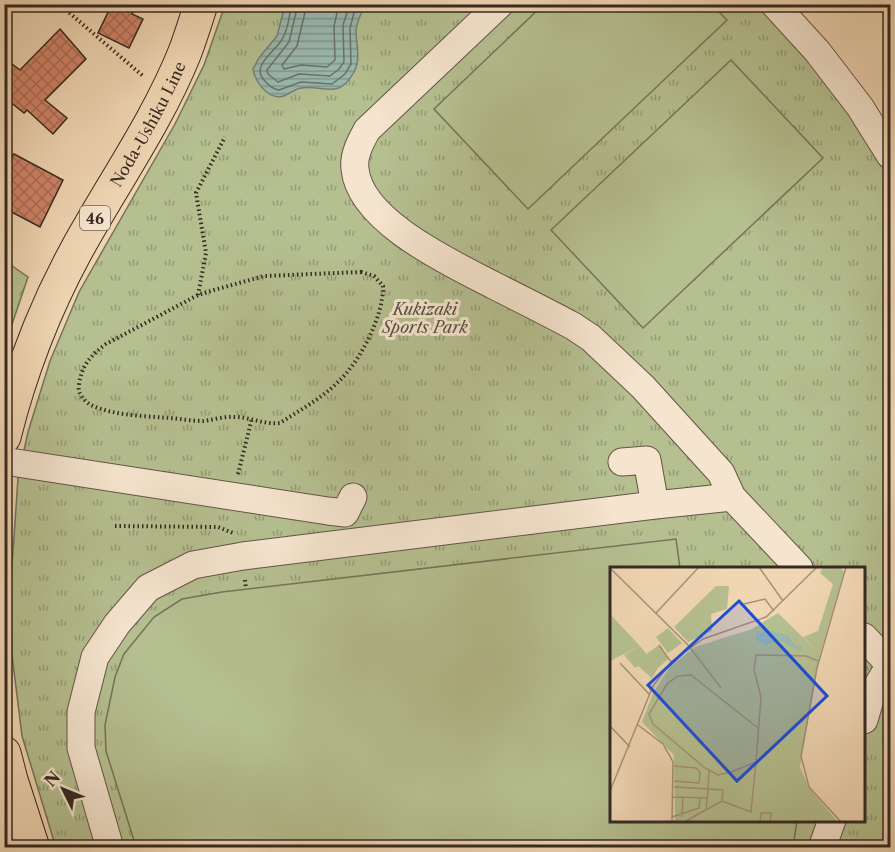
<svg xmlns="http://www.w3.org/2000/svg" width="895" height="852" font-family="'Libre Caslon Text',serif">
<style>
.forest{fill:url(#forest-firs);stroke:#75745a;stroke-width:1.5}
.park{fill:url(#park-tufts);stroke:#75745a;stroke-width:1.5;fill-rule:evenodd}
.pitch{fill:#b5bf90;stroke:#75745a;stroke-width:1.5}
.water{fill:url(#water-rules);stroke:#728077;stroke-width:1.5}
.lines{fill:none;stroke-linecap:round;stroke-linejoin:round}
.shore{stroke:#687269;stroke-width:1.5}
.building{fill:url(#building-cross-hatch);stroke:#352a23;stroke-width:1.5}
.minor-casing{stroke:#645547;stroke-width:29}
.major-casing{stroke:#352a23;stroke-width:35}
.path{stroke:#352a23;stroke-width:4;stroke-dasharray:1.5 3;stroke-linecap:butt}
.minor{stroke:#f5e4ce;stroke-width:27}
.major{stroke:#f0d6b3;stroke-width:33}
.labels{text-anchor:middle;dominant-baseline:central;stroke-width:6;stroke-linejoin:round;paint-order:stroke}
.shield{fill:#f5e4ce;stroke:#6f6256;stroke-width:1.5}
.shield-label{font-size:15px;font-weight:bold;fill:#352a23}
.street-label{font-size:16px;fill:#352a23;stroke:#f5e4ce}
.park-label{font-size:16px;font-style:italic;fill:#554f3e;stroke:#f5e4ce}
.inset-road{fill:none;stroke:#a59179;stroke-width:1.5}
.view{fill:#1d4ed8;fill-opacity:0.15;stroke:#1d4ed8;stroke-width:3}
.inset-edge{fill:none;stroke:#352a23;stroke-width:3}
</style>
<defs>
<pattern id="forest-firs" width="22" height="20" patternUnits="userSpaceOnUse" patternTransform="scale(1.5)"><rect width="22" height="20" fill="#b5bf90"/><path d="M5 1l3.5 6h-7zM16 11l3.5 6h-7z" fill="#949b75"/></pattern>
<pattern id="park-tufts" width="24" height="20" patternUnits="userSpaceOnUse" patternTransform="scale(1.5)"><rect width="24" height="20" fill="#b5bf90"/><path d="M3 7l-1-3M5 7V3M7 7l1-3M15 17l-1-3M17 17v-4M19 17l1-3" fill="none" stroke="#949b75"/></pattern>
<pattern id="water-rules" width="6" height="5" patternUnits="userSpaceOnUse" patternTransform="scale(1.5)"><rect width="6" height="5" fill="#9ab9af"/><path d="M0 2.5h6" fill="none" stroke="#7e978e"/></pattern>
<pattern id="building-cross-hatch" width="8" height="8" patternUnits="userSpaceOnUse" patternTransform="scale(1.5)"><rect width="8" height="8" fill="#d08368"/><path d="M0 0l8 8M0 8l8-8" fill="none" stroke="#aa6b55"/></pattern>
</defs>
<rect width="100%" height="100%" fill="#f0d6b3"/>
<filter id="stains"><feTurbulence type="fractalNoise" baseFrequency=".00333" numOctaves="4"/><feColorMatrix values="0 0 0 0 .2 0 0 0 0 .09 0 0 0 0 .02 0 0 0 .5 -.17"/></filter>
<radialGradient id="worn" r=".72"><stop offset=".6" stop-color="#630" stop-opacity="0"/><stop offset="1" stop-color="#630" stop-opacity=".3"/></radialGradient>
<path class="forest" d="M5 261 28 277 5 345Z"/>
<path class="park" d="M225 5H765L816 62 890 172V847L56 848 22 736 12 655 11 581 18 478 28 432 50 361 79 292 175 124 204 65ZM612 568H864V820H612Z"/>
<path class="pitch" d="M543 5H712L727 20 528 209 434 109Z
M731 60 823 158 643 328 551 230Z
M676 539 680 568H612V820L797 821 793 847H136L106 751 105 725 115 677 124 654 154 617 182 599 222 592Z"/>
<path class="water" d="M285 5H365C361 13 357 21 356 30 356 43 361 60 354 72 338 101 323 84 301 88 294 89 287 96 280 97 265 97 255 80 253 69L259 58 277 36Z"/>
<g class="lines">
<path class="shore" d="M291 4C290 15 287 32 281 41 274 52 251 66 264 80 268 85 273 89 279 90L301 82 332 84 345 74 351 64 350 28 354 13 358 4
M298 4 289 42 267 70 268 74 278 82 299 74 330 76 339 69 344 62 343 25 350 4
M307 4 297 46 282 65 284 69 301 65 327 67 335 60 334 26 339 4"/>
</g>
<path class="building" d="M112 4H137L132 14 143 19 129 48 98 33Z
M60 29 86 59 45 100 67 118 53 134 27 110 24 113 4 97V58L20 70Z
M14 154 63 180 40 227 4 208V169Z"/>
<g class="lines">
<defs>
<path id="minor" d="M500 4 367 130C361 141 353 155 355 169 360 222 453 264 495 286 521 299 547 312 573 326L591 338 643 387 721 473 732 497 799 568
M774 4 817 51 860 107 890 155
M4 461 328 511 345 513 353 497
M622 462 647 460 655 505
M864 637 890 665 871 696 864 720
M110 848 81 748V712L95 657 117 624 148 588 193 565 243 556 655 505 732 497
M822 848 832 820"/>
<g id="major">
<path id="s1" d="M4 437C20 373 44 310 76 251 112 185 157 122 185 52 191 36 196 20 201 4"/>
<path d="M4 753 11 780 33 848"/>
</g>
</defs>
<use href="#minor" class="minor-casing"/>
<use href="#major" class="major-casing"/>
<path class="path" d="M59 4 143 76
M361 272 374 276 383 286C384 315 360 362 338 382 321 399 300 410 280 423 265 425 250 417 235 417 224 416 213 420 203 421 192 421 181 419 170 418 145 416 117 416 93 406 85 402 77 394 79 385 81 366 91 355 106 344L198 295 214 290 264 276Z
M198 295 206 253 196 193 225 137
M238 474 252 418
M115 526 218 527 233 533
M245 580 246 589"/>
<use href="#minor" class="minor"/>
<use href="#major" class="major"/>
</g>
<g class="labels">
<rect class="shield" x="80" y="206" width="30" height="24" rx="4.5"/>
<g class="shield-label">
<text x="95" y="218">46</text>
</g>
<g class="street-label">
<text stroke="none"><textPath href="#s1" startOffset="346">Noda-Ushiku Line</textPath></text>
</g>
<g class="park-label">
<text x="425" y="309">Kukizaki<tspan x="425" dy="18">Sports Park</tspan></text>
</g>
</g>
<g transform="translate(610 567)">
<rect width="255" height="255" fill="#f0d6b3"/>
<path d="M30 79 48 101 42 111 28 99 25 101 14 88Z" fill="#b5bf90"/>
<path d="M213 0H230L234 5 210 87 193 70 208 64 223 17 210 6ZM106 19H119L117 42 101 47 102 64 78 75 64 60ZM0 47 30 79 0 94ZM58 61 72 76 58 86 46 70ZM49 78 58 92 48 101 35 88Z" fill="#b5bf90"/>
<path d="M168 46 210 87 190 200 199 221 228 255H65L64 188 32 155 43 126 60 100 85 80 142 62Z" fill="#b5bf90"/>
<path d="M160 91 200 93 199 113 159 111ZM71 112 83 113 138 159 133 165 138 170 137 181 116 203 103 202 44 153 43 147 59 120ZM159 115 195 117 194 137 157 135ZM115 238 130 245 135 254 94 255 110 247 109 240Z" fill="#b5bf90"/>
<path d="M159 63 179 69 185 79 192 80V85L169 73 155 79 146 73V67Z" fill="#9ab9af"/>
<path class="inset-road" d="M149 0 173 34M0 1 78 78 111 121M134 37 155 32 164 44M46 46 89 0M49 78 61 95M10 96 39 127M28 158 53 177 63 195 62 255M0 159 20 180M148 161 81 108 68 109 57 117 39 147 43 157 95 201 108 208 121 205 146 195 151 130 144 103 146 88 196 89 208 94M99 204 98 222 113 223 112 234 141 245 146 195M64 214 89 216 90 205 86 201 64 199M64 220 98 222 96 244M0 224 43 119 61 95 93 72 156 50 207 0M63 230 97 231M62 250 89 241 90 231M72 250 73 230M74 255 112 234M150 255 151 246H161L160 255M231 255 199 220 191 189 207 101 236 0"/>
<path class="view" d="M129 34 217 129 127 214 38 118Z"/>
<rect width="255" height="255" class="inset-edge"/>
</g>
<rect width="895" height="852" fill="none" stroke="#f0d6b3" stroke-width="24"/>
<rect x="6" y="6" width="883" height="840" fill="none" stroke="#352a23" stroke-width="3"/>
<rect x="12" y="12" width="871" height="828" fill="none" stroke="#352a23" stroke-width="1.5"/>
<g transform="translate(63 789) rotate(313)" stroke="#f5e4ce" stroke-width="4.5" paint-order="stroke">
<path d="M0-4.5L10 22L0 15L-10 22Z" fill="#352a23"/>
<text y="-9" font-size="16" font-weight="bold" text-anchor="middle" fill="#352a23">N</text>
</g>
<rect width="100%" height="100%" filter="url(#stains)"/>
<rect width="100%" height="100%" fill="url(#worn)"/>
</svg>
